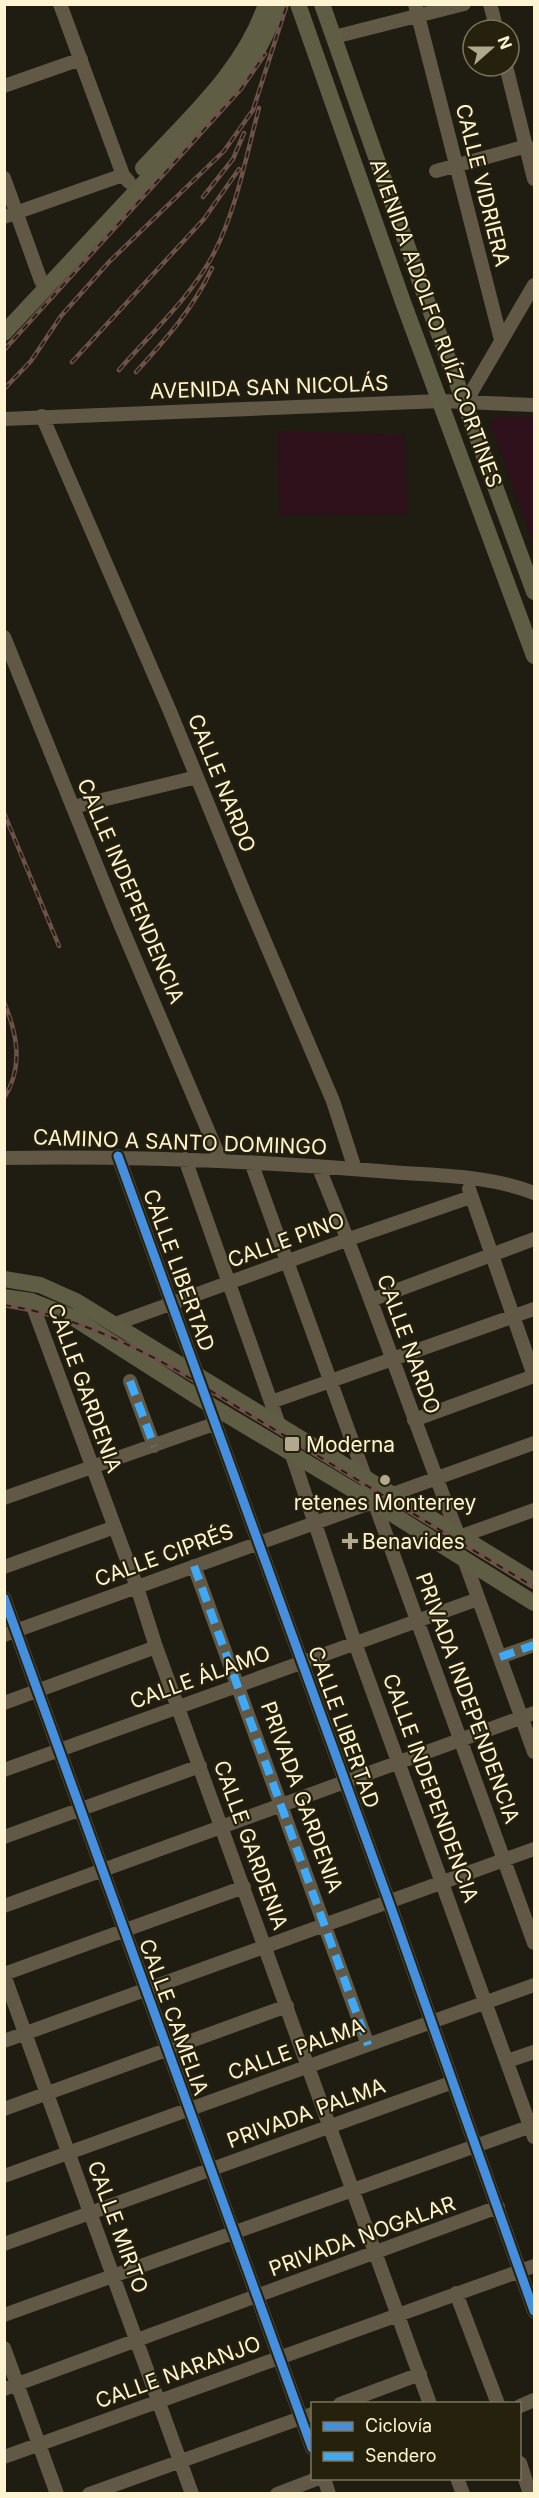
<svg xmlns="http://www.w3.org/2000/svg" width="539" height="2498" font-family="Inter,sans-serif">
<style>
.pitch{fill:#2e111b}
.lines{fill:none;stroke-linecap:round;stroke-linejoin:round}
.minor{stroke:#615946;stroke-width:14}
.major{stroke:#5f5e44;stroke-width:16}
.rail-casing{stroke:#6f514b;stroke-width:4.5}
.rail{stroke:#25210c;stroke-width:2;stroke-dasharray:7;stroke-linecap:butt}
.quiet{stroke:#3fa9f5;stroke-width:8;stroke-dasharray:15 8;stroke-linecap:butt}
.cycleway-casing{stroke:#25210c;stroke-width:13}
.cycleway{stroke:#468fdf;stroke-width:9}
.poi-dot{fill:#b1a98e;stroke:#25210c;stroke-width:2}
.labels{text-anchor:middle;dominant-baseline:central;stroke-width:4.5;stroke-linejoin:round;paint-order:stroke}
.street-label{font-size:21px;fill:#fff4d1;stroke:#25210c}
.poi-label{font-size:21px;fill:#fff4d1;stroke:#25210c;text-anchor:start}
</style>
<rect width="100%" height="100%" fill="#1f1d12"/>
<path class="pitch" d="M494 417H534V545L490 423Z
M278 431 404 435 408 514 279 515Z"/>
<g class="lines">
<path class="minor" d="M60 4 123 175 129 182
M415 4 501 340
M490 4 497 30
M334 37 464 4
M506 66 534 179
M4 86 81 59
M436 171 527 146
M4 178 41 281
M4 217 123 175
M465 403 534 285
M42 416 169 709 246 897 333 1101 355 1169
M4 419 441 401 534 405
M4 637 121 926 221 1161
M73 807 197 777
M118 1156 389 1902 534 2311
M4 1158C134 1156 262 1161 391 1172 439 1176 489 1175 534 1193
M185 1159 271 1402
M251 1162 534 1943
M318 1166C369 1288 411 1414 459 1537L534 1510
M469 1189 534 1376
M371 1300 534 1239
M31 1301 137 1587 156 1647 430 2404
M115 1324 349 1239 471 1197
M130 1381 154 1446
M414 1420 534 1376
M279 1425 271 1402 534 1309
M291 1452 355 1643 534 2137
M393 1494 534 1443
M4 1498 214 1424
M464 1559 534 1752
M194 1566 368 2045
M4 1567 115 1527
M4 1598 312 2448
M4 1635 373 1502
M500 1657 534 1645
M4 1703 156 1647
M4 1770 478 1599
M4 1837 200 1766
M4 1906 534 1713
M4 1974 244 1887
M4 1975 192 2494
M4 2041 534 1849
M507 2061 534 2052
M4 2109 287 2006
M4 2176 534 1985
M4 2244 453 2082
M456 2293 498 2404
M4 2315 534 2125
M4 2348 57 2494
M4 2389 498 2207
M340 2404 420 2374
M520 2406 534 2400
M4 2457 534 2266
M520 2463 530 2494
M324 2478 329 2494
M457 2478 463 2494
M89 2494 312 2414
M277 2494 319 2478"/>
<path class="major" d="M298 4 403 302 534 656
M322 4 425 296 534 592
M143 168C189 118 244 70 266 4
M4 333 236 84C254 60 268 33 278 4
M4 1279 40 1285 76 1301C229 1393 381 1489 534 1581
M4 1297 31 1301 72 1317 207 1403 373 1502 534 1603"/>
<defs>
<path id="rail" d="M203 197 233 159 244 133
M4 350 241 89 265 54
M72 362 204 219 239 169
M119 370C151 333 192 296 214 253 237 208 246 156 259 108
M136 372C165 340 194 308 212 268
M4 389 31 361 61 316 109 262 224 151 253 110 287 4
M4 813 59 946
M4 1002C17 1033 24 1067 4 1098
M4 1305C68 1315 123 1340 178 1371L534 1587"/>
</defs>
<use href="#rail" class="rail-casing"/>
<use href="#rail" class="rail"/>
<path class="quiet" d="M130 1381 154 1446
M194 1566 368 2045
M500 1657 534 1645"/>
<defs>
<path id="cycleway" d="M118 1156 389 1902 534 2311
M4 1598 312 2448"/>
</defs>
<use href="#cycleway" class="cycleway-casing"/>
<use href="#cycleway" class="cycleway"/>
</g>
<g class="poi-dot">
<rect x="284" y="1436" width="16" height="16" rx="3"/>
<circle cx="385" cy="1480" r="6"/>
<path d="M347 1532h6v6h6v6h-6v6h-6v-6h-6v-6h6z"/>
</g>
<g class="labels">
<g class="street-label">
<text transform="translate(483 185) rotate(76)">CALLE VIDRIERA</text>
<text transform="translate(436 323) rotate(70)">AVENIDA ADOLFO RUÍZ CORTINES</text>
<text transform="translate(269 387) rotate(-2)">AVENIDA SAN NICOLÁS</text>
<text transform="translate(222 783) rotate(68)">CALLE NARDO</text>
<text transform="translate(131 891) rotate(67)">CALLE INDEPENDENCIA</text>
<text transform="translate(180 1142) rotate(2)">CAMINO A SANTO DOMINGO</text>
<text transform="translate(286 1240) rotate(-20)">CALLE PINO</text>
<text transform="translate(179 1270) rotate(70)">CALLE LIBERTAD</text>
<text transform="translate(409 1344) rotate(70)">CALLE NARDO</text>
<text transform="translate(85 1388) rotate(70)">CALLE GARDENIA</text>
<text transform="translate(164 1555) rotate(-20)">CALLE CIPRÉS</text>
<text transform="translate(200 1677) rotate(-20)">CALLE ÁLAMO</text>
<text transform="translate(468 1698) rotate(70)">PRIVADA INDEPENDENCIA</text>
<text transform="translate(344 1727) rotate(70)">CALLE LIBERTAD</text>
<text transform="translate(431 1788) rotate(70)">CALLE INDEPENDENCIA</text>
<text transform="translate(302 1797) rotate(70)">PRIVADA GARDENIA</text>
<text transform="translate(251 1845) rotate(70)">CALLE GARDENIA</text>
<text transform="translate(174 2017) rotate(70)">CALLE CAMELIA</text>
<text transform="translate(296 2049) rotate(-20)">CALLE PALMA</text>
<text transform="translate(306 2113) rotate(-20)">PRIVADA PALMA</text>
<text transform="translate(118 2227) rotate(70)">CALLE MIRTO</text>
<text transform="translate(362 2236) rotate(-20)">PRIVADA NOGALAR</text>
<text transform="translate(178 2372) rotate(-20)">CALLE NARANJO</text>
</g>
<g class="poi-label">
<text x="306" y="1444">Moderna</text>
<text x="385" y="1502" text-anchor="middle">retenes Monterrey</text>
<text x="362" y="1541">Benavides</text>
</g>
</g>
<rect width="539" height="2498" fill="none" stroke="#fff4d1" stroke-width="12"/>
<rect x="311" y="2402" width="210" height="78" fill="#25210c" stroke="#7c755b" stroke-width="1.5"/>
<rect x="323" y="2422" width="30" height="9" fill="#468fdf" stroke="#7c755b" stroke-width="1.5"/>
<text x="365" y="2432" font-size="18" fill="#fff4d1">Ciclovía</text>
<rect x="323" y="2452" width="30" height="9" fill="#3fa9f5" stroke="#7c755b" stroke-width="1.5"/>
<text x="365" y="2462" font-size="18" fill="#fff4d1">Sendero</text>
<g transform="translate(491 48) rotate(69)"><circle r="28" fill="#25210c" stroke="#7c755b" stroke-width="1.5"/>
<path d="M0-4.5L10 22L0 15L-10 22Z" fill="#b1a98e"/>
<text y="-9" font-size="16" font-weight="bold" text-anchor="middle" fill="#fff4d1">N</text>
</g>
</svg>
